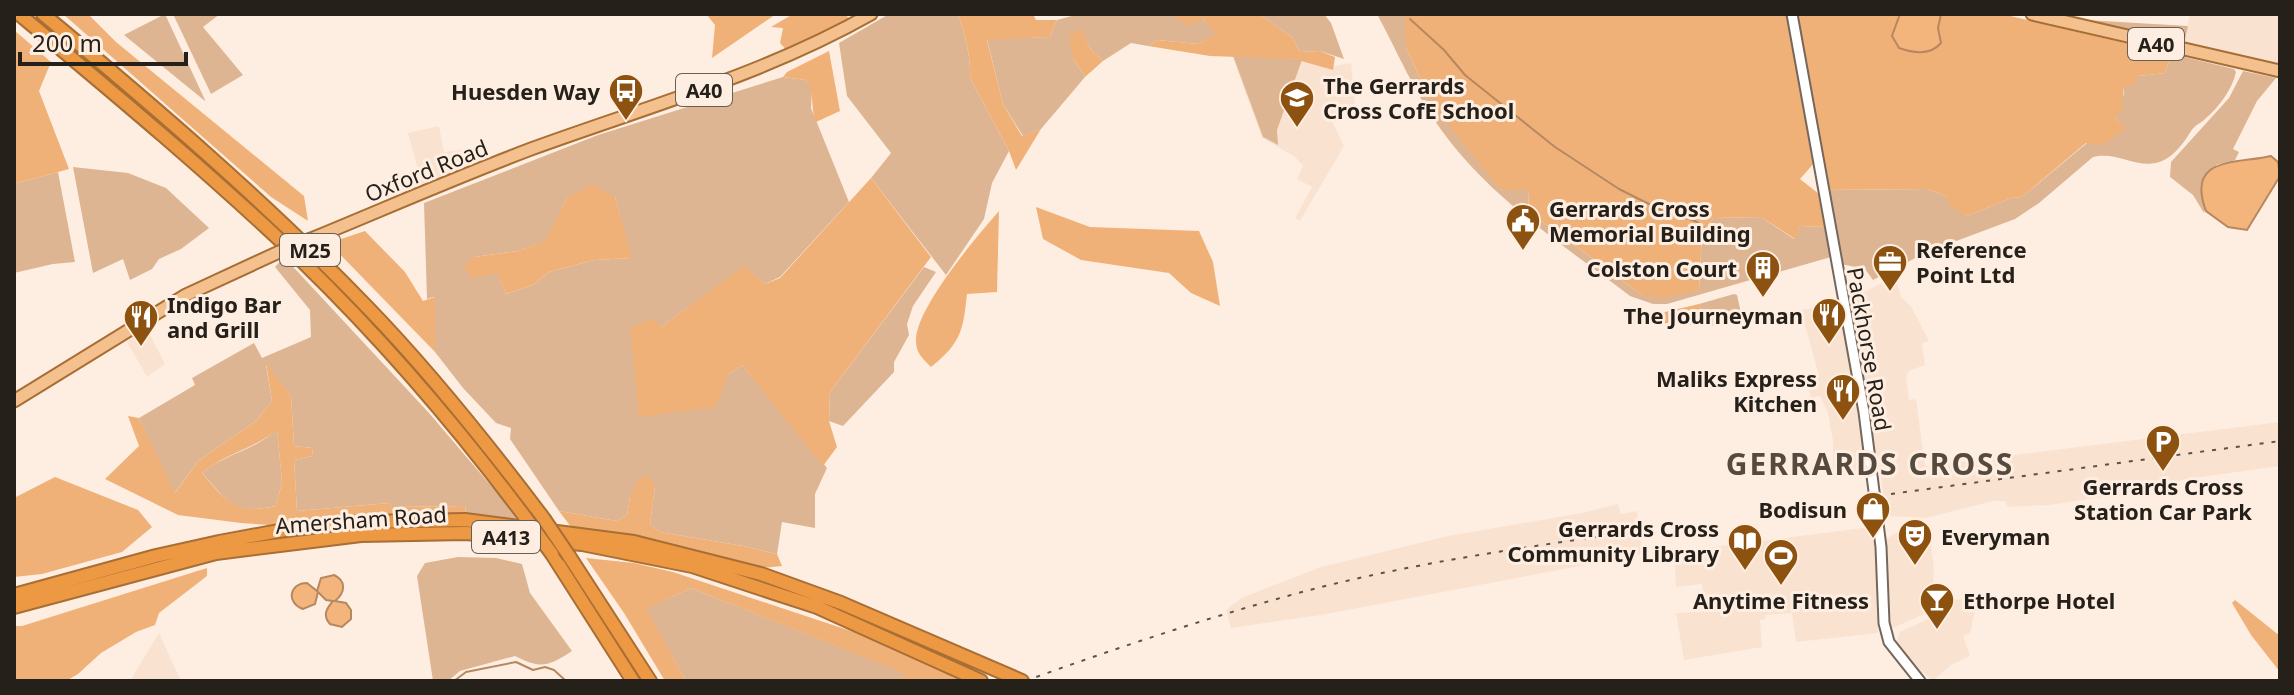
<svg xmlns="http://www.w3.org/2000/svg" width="2294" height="695" font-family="'Noto Sans',sans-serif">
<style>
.built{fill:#f9e3d0}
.green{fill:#ddb593;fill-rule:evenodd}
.forest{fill:#f0b179;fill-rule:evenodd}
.water{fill:#f4b57d;stroke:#b68860;stroke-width:2}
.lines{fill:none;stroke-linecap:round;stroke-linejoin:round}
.stream{stroke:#b68860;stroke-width:2}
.secondary-casing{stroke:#75675c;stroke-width:13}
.primary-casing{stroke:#a76e35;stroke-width:15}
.highway-casing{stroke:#a76e35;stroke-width:16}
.secondary{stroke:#fff;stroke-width:9}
.primary{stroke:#f4c18e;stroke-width:11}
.highway{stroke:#ed9843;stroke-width:12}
.rail{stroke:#5b524b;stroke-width:2;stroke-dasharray:4 8;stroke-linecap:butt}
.primary-bridge-casing{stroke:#a76e35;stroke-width:15;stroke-linecap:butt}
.highway-bridge-casing{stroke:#a76e35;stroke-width:16;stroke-linecap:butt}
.primary-bridge{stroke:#f4c18e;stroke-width:11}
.highway-bridge{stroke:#ed9843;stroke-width:12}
.labels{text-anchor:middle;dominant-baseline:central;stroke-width:6;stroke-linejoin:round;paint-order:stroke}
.shield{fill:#feeee1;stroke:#675e56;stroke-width:2}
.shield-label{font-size:20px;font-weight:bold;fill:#26201b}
.poi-label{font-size:22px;font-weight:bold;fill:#26201b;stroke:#feeee1;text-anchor:start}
.street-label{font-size:22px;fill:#26201b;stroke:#feeee1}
.district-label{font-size:30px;font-weight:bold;letter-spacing:2px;fill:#56493e;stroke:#feeee1}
</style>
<rect width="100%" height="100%" fill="#feeee1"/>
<path class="built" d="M2190 14H2280V66L2184 44Z
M1230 50 1334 66 1351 63 1355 104 1332 121 1344 146 1300 221 1295 218 1312 187 1297 179 1303 166 1295 157 1262 138Z
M439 126 444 152 461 150 464 168 422 184 408 133Z
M1896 282 1902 298 1911 306 1929 341 1922 344 1925 365 1909 371 1906 376 1909 400 1916 399 1925 466 2280 422V466L2187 479 2124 494 2049 505 2008 507 2005 501H1993L1926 518 1890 516 1886 511 1880 471 1873 467 1868 473 1833 478V441L1828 413 1820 396 1811 398 1806 380 1819 376 1801 310 1840 303 1844 308 1850 299 1882 283 1885 287Z
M147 329 165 364 147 377 127 342Z
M1618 504 1621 514 1637 511 1643 554 1321 615 1231 628 1226 610 1241 598 1321 567 1448 536 1582 513Z
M1871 527 1876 530 1878 633 1796 642 1792 613 1765 615V619L1760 620 1762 647 1684 660 1676 613 1702 612 1706 607 1702 584 1676 587 1674 552Z
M1929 530 1934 569 1931 602 1924 614 1891 629 1888 626 1885 541 1893 534 1907 531Z
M1978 598 1970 633 1963 636 1970 656 1951 665 1933 681 1914 665 1897 641 1900 632 1928 619 1938 601Z
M159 633 181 681H130L134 674Z"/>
<path class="green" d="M165 14 205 100V101L124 35Z
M173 14H220L203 27 243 75 211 94Z
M889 14H958C965 35 971 56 970 78L1009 151 992 183 984 219 946 275 871 178 891 153 847 96 839 43Z
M1079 14H1176L1175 17 1203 18 1217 34 1198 44 1158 40 1148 46 1131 43 1103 61 1091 50 1082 30 1073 58 1085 77 1041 129 1023 136 1003 104 987 39 1050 37 1057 20Z
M1259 14H1324L1331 23 1344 59 1320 51 1300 52 1292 37Z
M1377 14 1406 15V48L1426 91 1502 190H1529L1528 211 1642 295 1699 290 1702 233 1714 218 1761 217 1794 239 1800 226 1826 227 1831 257 1667 304H1653L1630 296C1565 246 1491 199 1442 131 1416 96 1398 53 1377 14Z
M2086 20 2188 26 2184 44Z
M1234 52 1302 60 1277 130 1278 145 1263 137 1232 53Z
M2172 54 2234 69 2236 72C2232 90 2219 107 2205 119 2201 123 2195 125 2191 131 2184 143 2171 161 2155 163 2134 167 2115 151 2093 157L2039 203 2015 219 1927 252 1873 280 1865 269 1841 264 1826 190 1927 189 1946 196 1967 216 2011 198 2022 197 2087 143 2126 128 2115 119 2124 94V86L2139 76 2165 73Z
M2243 71 2276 78 2257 101 2233 149 2239 152 2235 160 2216 165 2204 213 2193 195 2170 177 2171 162 2229 98Z
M783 77 806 80 812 88 811 108 849 202 780 277 765 284 744 267 661 327 630 329 728 375 742 365 827 468 815 494V528L782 522 777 554 743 546 660 532 650 524 655 487 630 498 627 515 617 521 559 511 510 439 511 428 496 423 463 388 435 352 434 297 427 299 424 203 598 135ZM615 197 631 258 594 260 549 272 533 285 506 294 497 272 474 257 518 251 546 241 567 198Z
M73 167 128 173 166 188 209 228 181 249 159 259 152 269 130 280 123 259 93 273Z
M58 172 75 262 53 264 14 273V184Z
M284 257 429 413 504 501 518 522 467 519 465 506 392 507 389 503 297 511 294 460 313 456 312 448 294 446 291 396 266 365 272 401 256 421 198 461 174 494 139 418 195 385 192 378 254 343 262 358 311 337 310 310 275 267Z
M924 267 936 272 913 306 907 324 909 335 894 362V372L843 426 829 421 830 392Z
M1734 294 1737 295 1743 322 1706 326 1699 304Z
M277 429 282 482 276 506C232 515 230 503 202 473 225 454 256 450 277 429Z
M458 557 496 558 522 564 530 593 572 651C547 667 541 669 515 656L460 671 448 681H433L417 576 425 563Z
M691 588 907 674 895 681H686L646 609Z"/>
<path class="forest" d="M63 14H88L116 42 304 196 308 221 271 197Z
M706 14H776L712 58 715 25Z
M793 14H846L849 20 788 52 780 43 783 28 771 27Z
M958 14H1033L1036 20H1057L1050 37 987 40 1003 104 1022 136 1041 129 1016 170 1009 151 970 78C971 56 965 35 958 14Z
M1176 14H1259L1292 37 1300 52 1320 51 1335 57 1333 70 1294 59 1210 56 1148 46 1158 40 1198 44 1216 34 1203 18 1188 26 1175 17Z
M1405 14H1788L1815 162 1800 179 1819 194 1826 227 1800 226 1795 239 1761 217 1714 218 1702 233 1699 290 1663 298 1642 295 1528 211 1529 190H1502L1496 184 1439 113 1426 91 1406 48Z
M1795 14H1900L1899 16 1938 28 1941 14H2002L2172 54 2165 73 2139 76 2133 85 2124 86 2122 109 2115 119 2127 128 2102 145 2086 143 2022 197 2011 198 1967 216 1951 207 1946 196 1927 189 1826 190Z
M1082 29 1091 50 1103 61 1085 77 1073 58 1069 35Z
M14 30 51 62 39 91 69 169 14 184Z
M829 51 840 111 816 122C810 107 815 92 806 80L783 77 787 72Z
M871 178 931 257 830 392 829 421 837 447 823 466 742 365 728 375 716 407 639 417 630 328 652 318 661 327 744 266 765 284 780 278Z
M592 184 615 197 632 258 594 260 549 272 533 285 506 294 497 273 472 278 463 267 474 257 518 251 545 241 567 198Z
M1036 207 1090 227 1199 231 1213 262 1220 306 1191 293 1169 273 1081 260 1043 239Z
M999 211 997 292 967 294C963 331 961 343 931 367 923 359 916 353 916 341 915 309 977 236 999 211Z
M365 231 405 272 423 301 435 297V352L329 243Z
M1699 304 1706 326 1627 321Z
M266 363 291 396 294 446 312 448 313 456 294 460 297 511 389 503 392 507 465 506 467 519 283 526 241 523 178 515 105 479 139 446 128 416 139 418 175 493 198 461 256 421 272 401ZM277 430 282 482 276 506C236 515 227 502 202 473 225 454 255 448 277 430Z
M649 476 655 487 650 524 660 532 743 546 777 554 782 566 762 568 682 547 571 527 559 511 617 521 627 515 630 498 638 479Z
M55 477 138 510 152 527 122 552 42 574 14 577V498Z
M586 558 634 563 673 572 857 633 963 681H895L906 674 691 588 647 609 686 681H665L624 613Z
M207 568V576L159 613 155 625 136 632 101 653 78 674 66 681H14V626H22Z
M2235 600 2280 636V672L2251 635 2232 603Z"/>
<path class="water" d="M1900 14H1941L1938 28 1941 43C1930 56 1913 53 1899 48L1892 36Z
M2271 156 2278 162 2280 176 2247 230 2228 227 2206 211C2185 155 2239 164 2271 156Z
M334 575C347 581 345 593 335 601L346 603 351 610V619L342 627 330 624C322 615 327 608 333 601L326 600 318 592 315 604 303 609C286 603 289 583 307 583L317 591 321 578Z"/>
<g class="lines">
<path class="stream" d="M1410 19 1444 50 1465 75
M1465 75 1555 147 1619 189 1661 210 1695 221 1712 233
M454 681 466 672 516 662 533 670 545 667 554 670 566 681"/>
<defs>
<path id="secondary" d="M1792 14 1864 412 1881 547 1884 623 1889 642 1920 681"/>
<path id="primary" d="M2032 14 2280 71
M311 239C384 209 457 177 531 149 646 107 763 75 871 14
M14 401 186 295 279 252"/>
<path id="highway" d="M19 14C115 94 212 175 302 261 383 340 457 426 525 517
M43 14C156 108 267 203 368 308 432 374 489 446 544 519
M552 554 633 681
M569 556 650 681
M14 595 156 556 219 542 295 528 363 522 465 520 634 542 761 574 841 603 1022 681
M14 607 216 553 361 535 466 533 582 544 692 566 817 607 981 681"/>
</defs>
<use href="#secondary" class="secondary-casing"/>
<use href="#primary" class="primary-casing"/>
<use href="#highway" class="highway-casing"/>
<use href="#secondary" class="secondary"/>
<use href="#primary" class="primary"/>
<use href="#highway" class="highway"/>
<path class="rail" d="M1891 494 2280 441
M1025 681C1122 646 1221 613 1321 587 1426 561 1533 546 1639 531"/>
<defs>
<path id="primary-bridge" d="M279 252 311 239"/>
<path id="highway-bridge" d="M525 517 552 554
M544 519 569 556"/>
</defs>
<use href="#primary-bridge" class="primary-bridge-casing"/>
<use href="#highway-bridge" class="highway-bridge-casing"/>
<use href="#primary-bridge" class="primary-bridge"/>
<use href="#highway-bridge" class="highway-bridge"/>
</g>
<defs>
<symbol id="bus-pin" viewBox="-11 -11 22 30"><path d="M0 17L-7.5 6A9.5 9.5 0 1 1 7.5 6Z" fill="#8d520f" stroke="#feeee1"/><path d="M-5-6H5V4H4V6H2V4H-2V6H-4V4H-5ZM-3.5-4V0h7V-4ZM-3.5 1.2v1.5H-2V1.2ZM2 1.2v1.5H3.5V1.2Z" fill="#fff"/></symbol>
<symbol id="school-pin" viewBox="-11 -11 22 30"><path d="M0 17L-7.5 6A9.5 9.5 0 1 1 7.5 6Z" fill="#8d520f" stroke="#feeee1"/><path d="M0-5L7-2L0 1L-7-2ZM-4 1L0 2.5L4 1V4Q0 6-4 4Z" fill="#fff"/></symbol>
<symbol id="civic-pin" viewBox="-11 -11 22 30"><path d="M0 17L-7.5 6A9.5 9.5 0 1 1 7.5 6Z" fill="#8d520f" stroke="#feeee1"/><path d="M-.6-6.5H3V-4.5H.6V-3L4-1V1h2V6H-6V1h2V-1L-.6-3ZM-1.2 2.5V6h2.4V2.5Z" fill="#fff"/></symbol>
<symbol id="office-pin" viewBox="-11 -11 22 30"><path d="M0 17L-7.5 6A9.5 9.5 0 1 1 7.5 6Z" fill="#8d520f" stroke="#feeee1"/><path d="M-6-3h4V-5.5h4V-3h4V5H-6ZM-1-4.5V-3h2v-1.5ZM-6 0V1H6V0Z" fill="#fff"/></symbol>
<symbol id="building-pin" viewBox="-11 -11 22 30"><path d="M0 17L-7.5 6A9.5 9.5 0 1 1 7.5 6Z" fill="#8d520f" stroke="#feeee1"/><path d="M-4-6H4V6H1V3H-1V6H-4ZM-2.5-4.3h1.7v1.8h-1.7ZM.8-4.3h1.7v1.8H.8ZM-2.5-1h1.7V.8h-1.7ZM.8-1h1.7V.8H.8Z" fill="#fff"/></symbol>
<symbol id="restaurant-pin" viewBox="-11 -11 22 30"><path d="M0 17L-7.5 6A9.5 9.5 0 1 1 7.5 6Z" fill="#8d520f" stroke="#feeee1"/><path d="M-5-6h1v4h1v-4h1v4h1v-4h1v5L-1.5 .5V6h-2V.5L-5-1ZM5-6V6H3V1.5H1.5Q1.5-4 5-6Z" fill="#fff"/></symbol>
<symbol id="parking-pin" viewBox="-11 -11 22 30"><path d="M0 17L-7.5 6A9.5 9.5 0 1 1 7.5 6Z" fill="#8d520f" stroke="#feeee1"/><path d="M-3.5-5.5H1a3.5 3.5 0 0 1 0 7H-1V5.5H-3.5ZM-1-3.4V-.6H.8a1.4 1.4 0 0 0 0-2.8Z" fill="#fff"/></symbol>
<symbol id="shop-pin" viewBox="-11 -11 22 30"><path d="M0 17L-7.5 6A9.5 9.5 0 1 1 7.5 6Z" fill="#8d520f" stroke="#feeee1"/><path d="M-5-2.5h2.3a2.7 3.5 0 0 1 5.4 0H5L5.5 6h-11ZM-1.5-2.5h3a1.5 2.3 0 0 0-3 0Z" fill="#fff"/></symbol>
<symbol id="theatre-pin" viewBox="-11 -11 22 30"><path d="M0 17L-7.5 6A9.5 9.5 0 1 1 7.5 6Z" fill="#8d520f" stroke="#feeee1"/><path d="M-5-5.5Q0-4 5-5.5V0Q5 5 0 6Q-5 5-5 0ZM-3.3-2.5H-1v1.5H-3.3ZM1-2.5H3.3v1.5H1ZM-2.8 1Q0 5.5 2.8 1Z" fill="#fff"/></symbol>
<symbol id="library-pin" viewBox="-11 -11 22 30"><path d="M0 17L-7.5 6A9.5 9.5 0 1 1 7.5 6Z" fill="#8d520f" stroke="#feeee1"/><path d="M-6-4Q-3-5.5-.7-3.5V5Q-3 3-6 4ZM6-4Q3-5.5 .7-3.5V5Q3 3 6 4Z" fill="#fff"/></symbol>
<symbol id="stadium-pin" viewBox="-11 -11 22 30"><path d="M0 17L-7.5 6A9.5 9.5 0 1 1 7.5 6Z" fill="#8d520f" stroke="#feeee1"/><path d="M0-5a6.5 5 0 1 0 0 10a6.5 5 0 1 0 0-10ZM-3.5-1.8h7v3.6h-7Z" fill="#fff"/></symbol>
<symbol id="bar-pin" viewBox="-11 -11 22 30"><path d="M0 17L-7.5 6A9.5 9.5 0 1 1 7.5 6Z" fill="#8d520f" stroke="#feeee1"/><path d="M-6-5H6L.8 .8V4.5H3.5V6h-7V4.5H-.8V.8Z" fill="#fff"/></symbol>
</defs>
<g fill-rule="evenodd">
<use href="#bus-pin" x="606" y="71" width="40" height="54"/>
<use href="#school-pin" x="1277" y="78" width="40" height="54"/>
<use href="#civic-pin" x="1503" y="201" width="40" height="54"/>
<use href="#office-pin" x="1870" y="242" width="40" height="54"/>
<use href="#building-pin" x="1743" y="248" width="40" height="54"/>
<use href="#restaurant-pin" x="1809" y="295" width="40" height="54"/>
<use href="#restaurant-pin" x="121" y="297" width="40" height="54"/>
<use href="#restaurant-pin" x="1823" y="371" width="40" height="54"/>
<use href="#parking-pin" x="2143" y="422" width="40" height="54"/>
<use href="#shop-pin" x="1853" y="489" width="40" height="54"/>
<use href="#theatre-pin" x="1895" y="516" width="40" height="54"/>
<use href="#library-pin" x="1725" y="521" width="40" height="54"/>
<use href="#stadium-pin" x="1761" y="536" width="40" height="54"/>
<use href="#bar-pin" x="1917" y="580" width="40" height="54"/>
</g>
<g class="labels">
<g class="shield">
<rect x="2128" y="28" width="56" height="32" rx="6"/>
<rect x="676" y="74" width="56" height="32" rx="6"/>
<rect x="280" y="234" width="60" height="32" rx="6"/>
<rect x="472" y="521" width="68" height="32" rx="6"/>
</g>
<g class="shield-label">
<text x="2156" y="44">A40</text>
<text x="704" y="90">A40</text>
<text x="310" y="250">M25</text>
<text x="506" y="537">A413</text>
</g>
<g class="poi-label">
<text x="1323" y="85">The Gerrards<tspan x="1323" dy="25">Cross CofE School</tspan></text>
<text x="600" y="91" text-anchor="end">Huesden Way</text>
<text x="1549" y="208">Gerrards Cross<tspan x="1549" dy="25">Memorial Building</tspan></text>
<text x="1916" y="249">Reference<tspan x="1916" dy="25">Point Ltd</tspan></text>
<text x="1737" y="268" text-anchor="end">Colston Court</text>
<text x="167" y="304">Indigo Bar<tspan x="167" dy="25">and Grill</tspan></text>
<text x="1803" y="315" text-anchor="end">The Journeyman</text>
<text x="1817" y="378" text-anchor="end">Maliks Express<tspan x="1817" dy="25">Kitchen</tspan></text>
<text x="2163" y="486" text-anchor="middle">Gerrards Cross<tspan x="2163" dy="25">Station Car Park</tspan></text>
<text x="1847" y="509" text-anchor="end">Bodisun</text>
<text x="1719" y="528" text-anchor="end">Gerrards Cross<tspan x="1719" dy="25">Community Library</tspan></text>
<text x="1941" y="536">Everyman</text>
<text x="1781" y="600" text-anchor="middle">Anytime Fitness</text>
<text x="1963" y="600">Ethorpe Hotel</text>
</g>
<g class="street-label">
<text transform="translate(426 170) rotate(-22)">Oxford Road</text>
<text transform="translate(1870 349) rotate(80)">Packhorse Road</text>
<text transform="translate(361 519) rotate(-4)">Amersham Road</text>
</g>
<g class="district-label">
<text x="1870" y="463">GERRARDS CROSS</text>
</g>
</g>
<rect width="2294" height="695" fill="none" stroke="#26201b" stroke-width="32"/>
<path d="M20 52v12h166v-12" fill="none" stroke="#26201b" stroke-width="4"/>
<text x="32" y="52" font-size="24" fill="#26201b" stroke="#feeee1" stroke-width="6" paint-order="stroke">200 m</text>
</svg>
